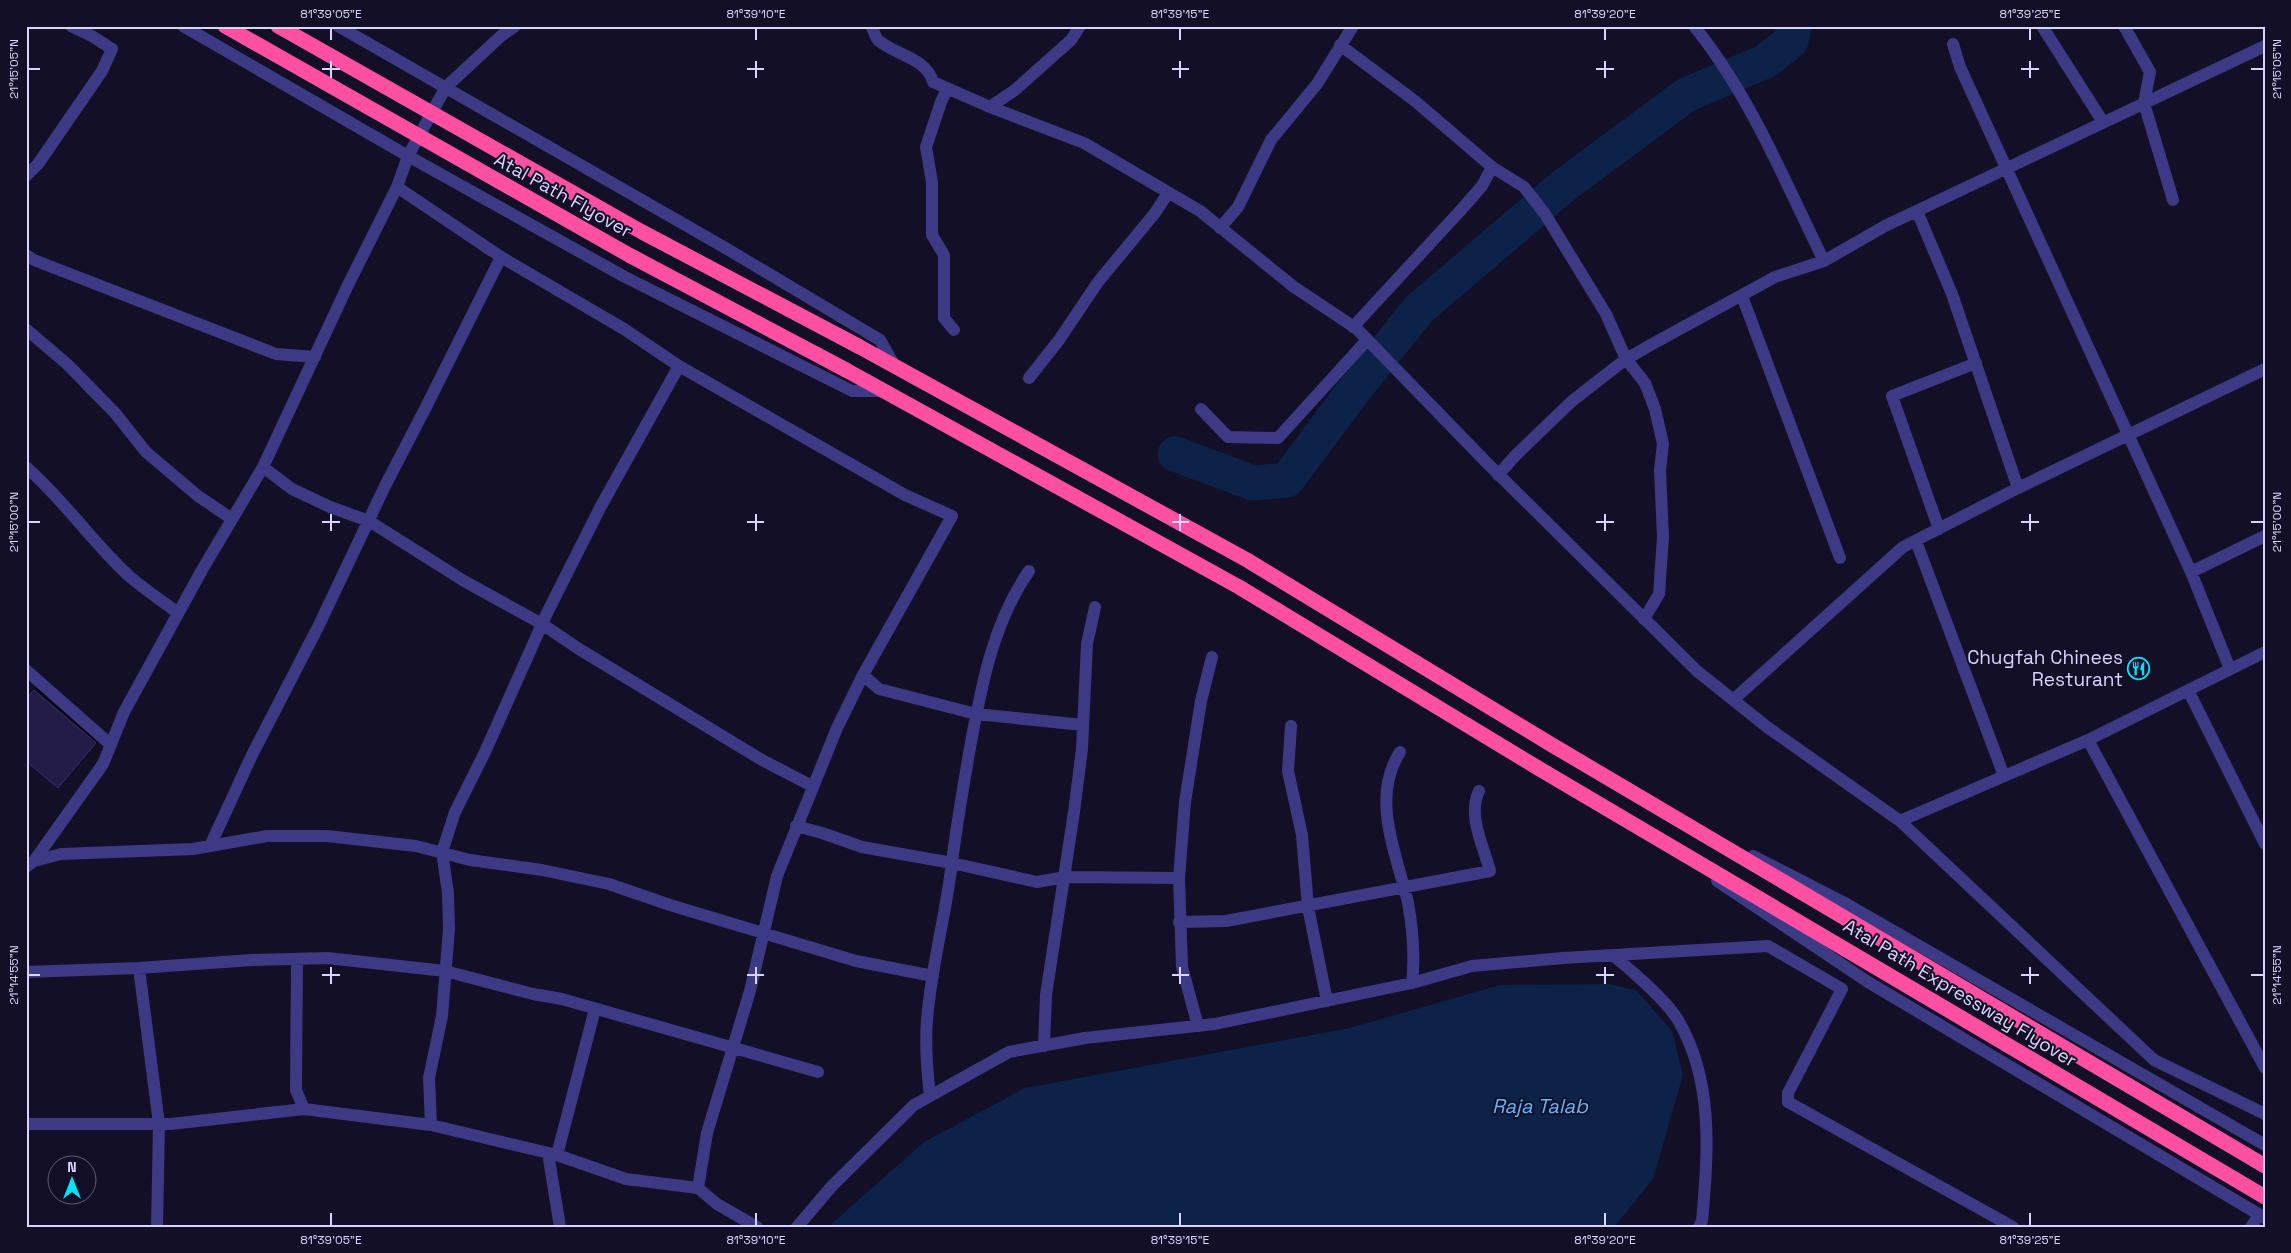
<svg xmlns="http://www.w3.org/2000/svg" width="2291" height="1253" font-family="'Space Grotesk',sans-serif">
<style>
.water{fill:#0c2248}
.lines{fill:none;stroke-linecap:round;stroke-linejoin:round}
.river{stroke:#0c2248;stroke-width:35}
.building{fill:#241b47;stroke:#3b2d73;filter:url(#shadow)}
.minor{stroke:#3d3a85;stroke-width:12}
.highway{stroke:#ff4fa3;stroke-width:15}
.highway-bridge{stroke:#ff4fa3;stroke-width:15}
.ticks{fill:none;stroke:#d9d4ff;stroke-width:2}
.labels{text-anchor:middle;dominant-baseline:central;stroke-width:4;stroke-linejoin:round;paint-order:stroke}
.street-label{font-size:19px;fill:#d9d4ff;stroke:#130f26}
.poi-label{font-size:19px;fill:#d9d4ff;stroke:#130f26;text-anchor:end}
.water-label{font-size:20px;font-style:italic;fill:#62b6ff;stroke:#130f26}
.neatline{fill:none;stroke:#d9d4ff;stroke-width:2}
.ticks-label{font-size:12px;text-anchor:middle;fill:#d9d4ff}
</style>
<defs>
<filter id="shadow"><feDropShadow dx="4.5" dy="-4.5" stdDeviation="1" flood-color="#0009"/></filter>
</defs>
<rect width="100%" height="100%" fill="#130f26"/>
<path class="water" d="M1610 984 1637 991 1672 1031 1683 1075 1653 1179 1614 1227H828L924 1142 1025 1088 1350 1028 1500 985Z"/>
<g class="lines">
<path class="river" d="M1175 454 1253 483 1287 480 1358 385 1419 309 1562 187 1686 95 1766 61 1791 41 1794 26"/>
</g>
<path class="building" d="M34 690 96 743 58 788 26 761V699Z"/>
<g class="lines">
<path class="minor" d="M183 26 408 156 625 277 852 391H885
M338 26 722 246 880 340 896 368
M871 26C874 30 875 37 878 40 895 55 927 58 933 82L990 107 1084 143 1200 211 1294 287 1357 329 1488 464 1697 671 1767 727 1900 821 2088 740 2265 652
M1694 26C1750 95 1785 182 1824 261
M2042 26 2103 122
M2124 26 2150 72 2144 103 2173 200
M1953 44 1960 67 2191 572 2230 669
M1340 45 1415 101 1492 167 1524 187 1545 214 1606 314 1626 359 1645 383 1655 409 1663 444 1660 470 1663 537 1659 594 1644 619
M947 89 941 102 926 147 932 182V235L944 255V318L954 330
M990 107 1015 90 1071 40 1080 26
M26 176 38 164 102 71 112 49 92 36 71 26
M397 187 501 257 624 329 679 366 905 495 952 516 863 675 837 728 777 876 750 991 707 1133 698 1188
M1917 211 1952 294 2018 488
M1220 228 1238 207 1271 140 1317 84 1353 26
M26 255 34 260 276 354 315 357
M1742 296 1840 558
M1353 327 1460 211 1482 186 1492 167
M26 329 67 364 115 413 146 452 198 496 232 519
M1029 378 1059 340 1098 282 1155 213 1168 193
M1201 409 1228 437 1278 438 1367 340
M26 467C64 500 92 542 129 576 144 589 162 601 178 613
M263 467 292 489 330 507 369 521 464 581 542 624 579 649 762 760 812 786
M1498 475 1516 455 1572 401 1626 359 1656 342 1775 277 1824 261 1885 226 2265 46
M1939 529 1892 396 1976 363
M1916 541 2004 776
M2191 572 2265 536
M26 670 111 745
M863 675 879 689 976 714 1083 725
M2188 690 2265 844
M1733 700 1903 547 2018 488 2265 369
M1291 726 1288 771 1302 835 1308 907 1327 1001
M2088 740 2265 1068
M1400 752C1370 799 1397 854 1408 903 1413 930 1415 956 1412 983
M1900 821 2154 1060 2265 1114
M796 826 822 833 862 847 952 863 1037 882 1065 877 1179 878
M210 846 252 755 319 625 385 486 426 407 501 257
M1753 856 1843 902 2265 1145
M34 861 103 764 124 712 202 570 263 467 348 285 397 187 408 156 446 87 501 36 515 26
M26 867 34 861 61 854 193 849 267 836H327L416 846 470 860 542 870 609 884 670 905 856 961 933 976
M1717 881 1868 982 2265 1218
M1179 922 1226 921 1490 871C1484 847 1467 816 1479 791
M1614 956C1633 972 1665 999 1678 1020 1714 1081 1708 1154 1702 1221L1699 1227
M297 959 296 1090 304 1109
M139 968 159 1124 157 1227
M26 972 139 968 252 960 327 958 445 971 533 994 562 999 818 1072
M1198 1026 1182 967 1179 878 1185 802 1201 701 1212 657
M1044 1046 1046 995 1074 812 1082 749 1087 644 1095 607
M930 1096C927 1071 925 1045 927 1020 931 967 946 915 952 862 957 822 964 782 971 742 982 683 994 621 1029 571
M26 1124H171L304 1109 431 1125 557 1155 626 1179 698 1188 717 1204 757 1227
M431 1125 429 1078 442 1016 449 929 448 893 442 852 455 812 485 752 547 613 601 506 679 366
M548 1153 560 1227
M557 1155 595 1009
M797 1227 832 1186 914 1105 1009 1052 1085 1038 1215 1024 1412 983 1472 966 1563 958 1768 946 1842 989 1788 1093V1102L2013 1227
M2251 1227 2259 1215"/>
<path class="highway" d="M858 346 1247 560 1552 745 2265 1166
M846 370 1239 587 1538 768 2265 1197"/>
<path class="highway-bridge" d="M225 26 629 255 846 370
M278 26 642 232 858 346"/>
</g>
<path class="ticks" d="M331 28V40M756 28V40M1180 28V40M1605 28V40M2030 28V40M331 61V78M756 61V78M1180 61V78M1605 61V78M2030 61V78M28 69H40M322 69H340M747 69H764M1172 69H1189M1596 69H1614M2021 69H2039M2251 69H2264M331 514V531M756 514V531M1180 514V531M1605 514V531M2030 514V531M28 522H40M322 522H340M747 522H764M1172 522H1189M1596 522H1614M2021 522H2039M2251 522H2264M331 967V984M756 967V984M1180 967V984M1605 967V984M2030 967V984M28 975H40M322 975H340M747 975H764M1172 975H1189M1596 975H1614M2021 975H2039M2251 975H2264M331 1213V1226M756 1213V1226M1180 1213V1226M1605 1213V1226M2030 1213V1226"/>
<defs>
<symbol id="restaurant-ring" viewBox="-11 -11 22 22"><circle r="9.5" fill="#130f26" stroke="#00e5ff" stroke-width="1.5"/><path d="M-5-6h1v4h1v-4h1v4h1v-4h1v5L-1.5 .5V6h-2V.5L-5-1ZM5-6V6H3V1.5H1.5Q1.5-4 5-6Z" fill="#00e5ff"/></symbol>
</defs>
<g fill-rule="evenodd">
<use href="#restaurant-ring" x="2126" y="656" width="25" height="25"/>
</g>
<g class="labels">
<g class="street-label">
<text transform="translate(563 195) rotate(29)">Atal Path Flyover</text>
<text transform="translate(1960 993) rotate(31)">Atal Path Expressway Flyover</text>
</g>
<g class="poi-label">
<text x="2123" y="657">Chugfah Chinees<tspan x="2123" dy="22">Resturant</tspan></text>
</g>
<g class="water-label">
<text x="1540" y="1106">Raja Talab</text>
</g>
</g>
<rect width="2291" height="1253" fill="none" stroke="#130f26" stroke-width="55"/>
<g transform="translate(72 1180)"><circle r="24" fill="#130f26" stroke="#625e7d"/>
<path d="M0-4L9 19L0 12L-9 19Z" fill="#00e5ff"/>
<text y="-8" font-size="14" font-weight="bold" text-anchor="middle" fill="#d9d4ff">N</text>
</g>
<rect x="28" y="28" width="2236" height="1198" class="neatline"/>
<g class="ticks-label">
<text x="331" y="18">81°39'05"E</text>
<text x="756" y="18">81°39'10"E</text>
<text x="1180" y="18">81°39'15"E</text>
<text x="1605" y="18">81°39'20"E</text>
<text x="2030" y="18">81°39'25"E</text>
<text transform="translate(14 69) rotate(-90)" y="4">21°15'05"N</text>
<text transform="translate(2277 69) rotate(-90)" y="4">21°15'05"N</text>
<text transform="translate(14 522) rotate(-90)" y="4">21°15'00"N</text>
<text transform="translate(2277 522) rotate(-90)" y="4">21°15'00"N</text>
<text transform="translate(14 975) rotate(-90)" y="4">21°14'55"N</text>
<text transform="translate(2277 975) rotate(-90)" y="4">21°14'55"N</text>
<text x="331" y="1244">81°39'05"E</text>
<text x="756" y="1244">81°39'10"E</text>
<text x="1180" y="1244">81°39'15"E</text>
<text x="1605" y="1244">81°39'20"E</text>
<text x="2030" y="1244">81°39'25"E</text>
</g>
</svg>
